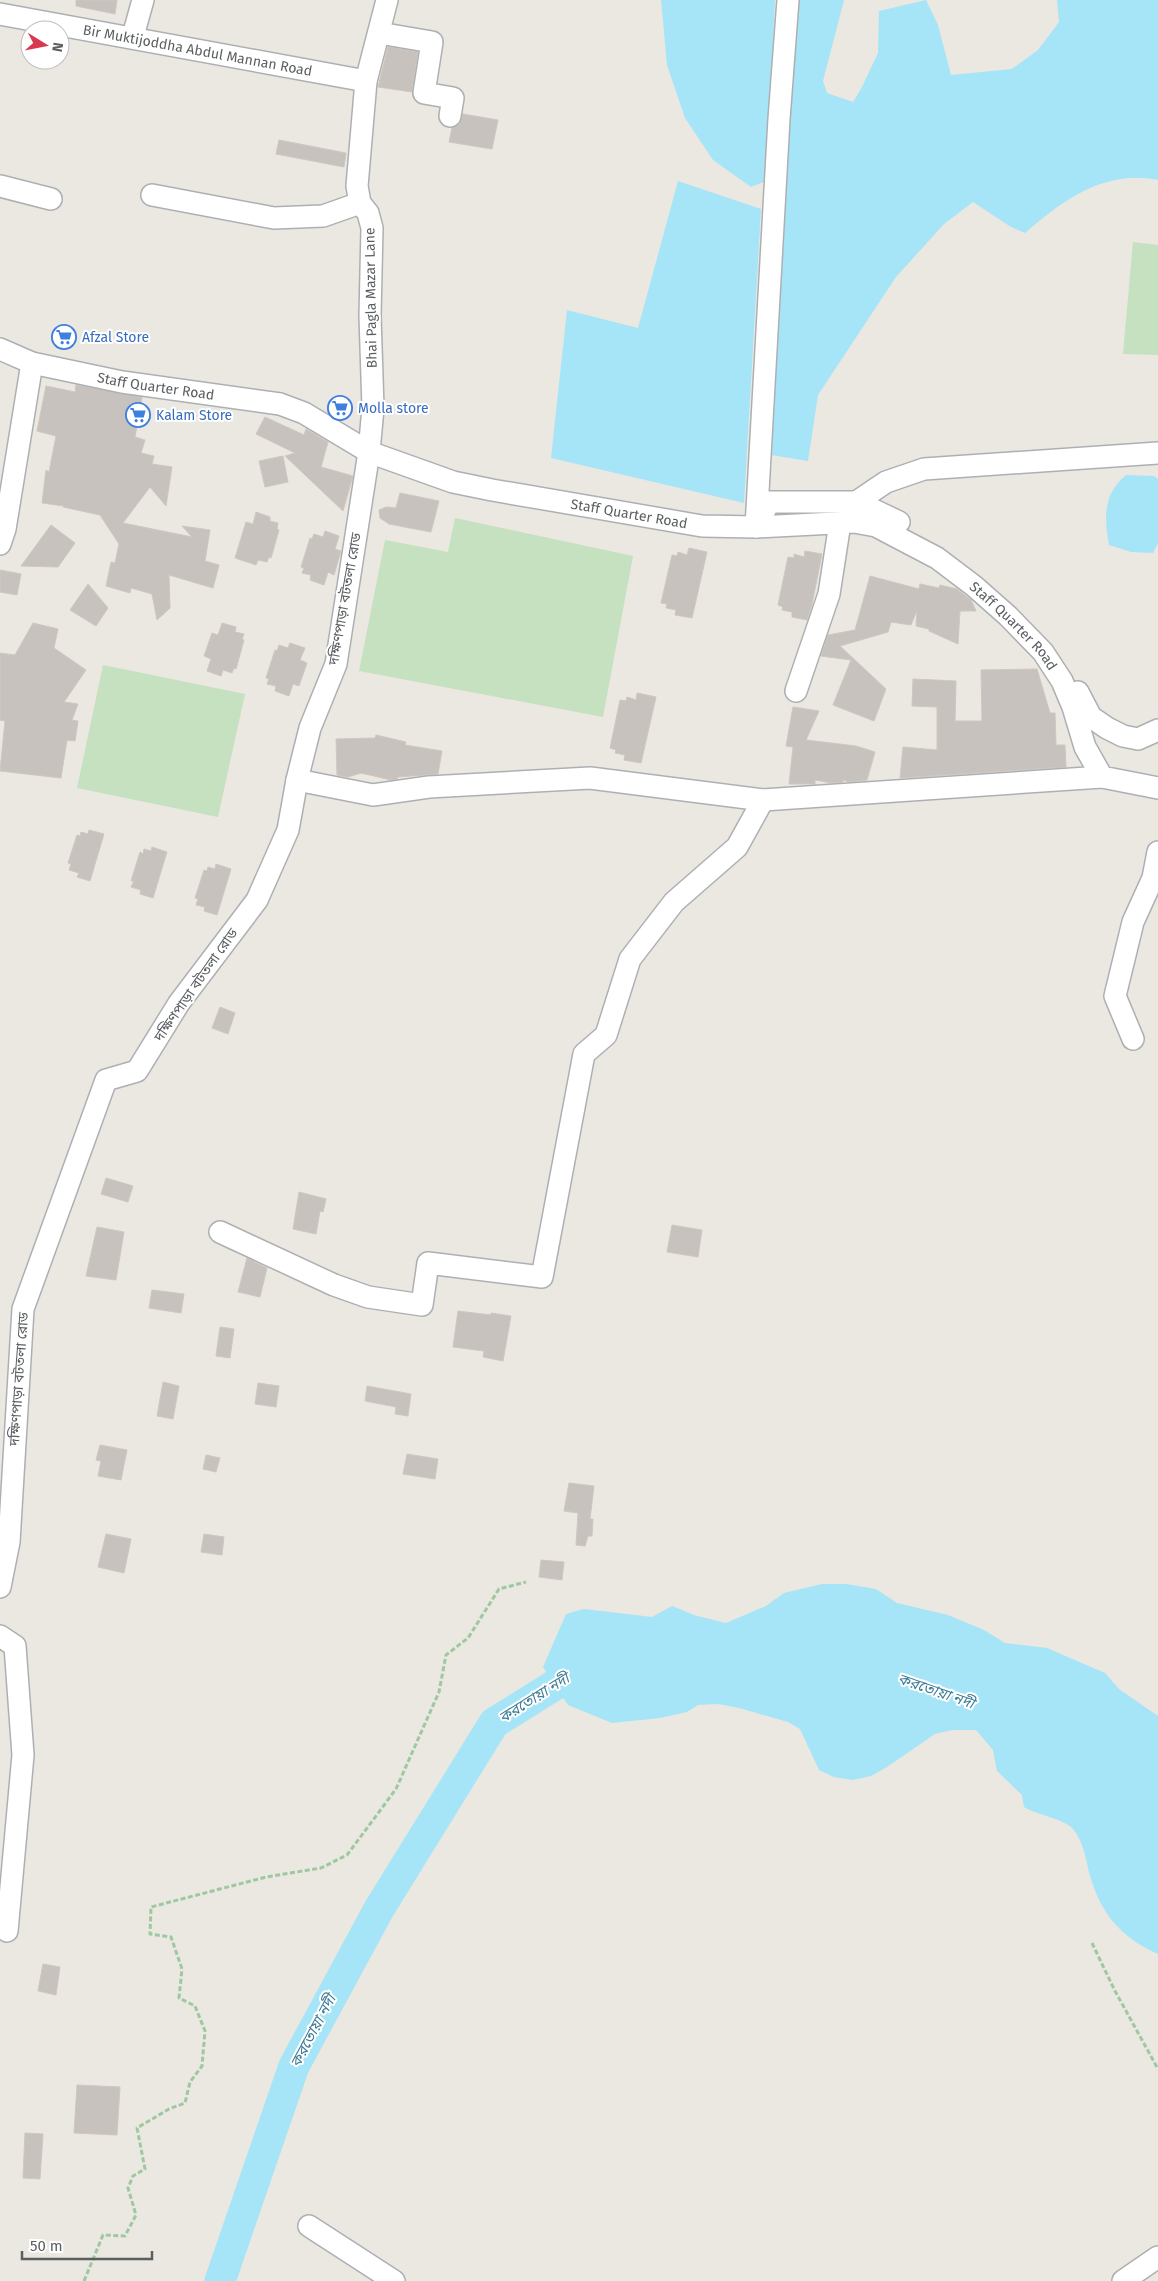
<svg xmlns="http://www.w3.org/2000/svg" width="1158" height="2281" font-family="'Fira Sans','Noto Sans Bengali',sans-serif">
<style>
.green{fill:#c6e1bf}
.water{fill:#a5e5f7}
.lines{fill:none;stroke-linecap:round;stroke-linejoin:round}
.river{stroke:#a5e5f7;stroke-width:31}
.building{fill:#c7c2be;stroke:#cfc7c0}
.minor-casing{stroke:#adb0b3;stroke-width:24}
.path{stroke:#9ec9a0;stroke-width:3;stroke-dasharray:5 2.5;stroke-linecap:butt}
.minor{stroke:#fff;stroke-width:21}
.labels{text-anchor:middle;dominant-baseline:central;stroke-width:4;stroke-linejoin:round;paint-order:stroke}
.street-label{font-size:14px;fill:#5a5e61;stroke:#fff}
.shop-label{font-size:14px;fill:#366cbe;stroke:#fff;text-anchor:start}
.water-label{font-size:15px;font-style:italic;fill:#3f7c96;stroke:#fff}
</style>
<rect width="100%" height="100%" fill="#ebe7e1"/>
<path class="green" d="M1133 242 1158 245V355L1123 354Z
M455 518 633 556 603 717 359 671 385 540 448 552Z
M103 665 245 694 218 817 77 788Z"/>
<path class="water" d="M661 0H775L766 181 751 187 713 160 685 118 667 65Z
M797 0H844L823 81 827 93 853 102 862 87 878 53 879 11 926 0 938 25 951 75 1012 69 1038 50 1059 22 1057 0H1158V180C1105 169 1063 200 1025 233L1011 227 973 202 944 224 896 277 818 395 808 461 771 455 788 118Z
M678 181 761 209 744 503 551 458 567 310 638 328Z
M1126 475 1154 476 1158 479V543L1153 553 1131 552 1109 545C1104 518 1103 494 1126 475Z
M822 1584H846L876 1589 897 1603 948 1615 984 1630 1005 1643 1047 1648 1105 1673 1119 1689 1158 1716V1954C1120 1937 1100 1913 1089 1872 1086 1858 1083 1841 1073 1829 1065 1819 1037 1815 1024 1807L1022 1795 997 1771 993 1750 976 1730H952L935 1734 887 1767 871 1776 853 1780 834 1777 819 1770 800 1729 788 1722 739 1708 718 1704 698 1705 687 1712 660 1718 612 1723 568 1705 543 1667 566 1614 584 1609 652 1617 672 1606 694 1615 726 1623 766 1606 784 1593Z"/>
<g class="lines">
<path class="river" d="M220 2281 294 2066 379 1909 494 1723 590 1663"/>
</g>
<path class="building" d="M76 0H117L115 14 76 6Z
M388 47 418 52 412 92 378 87Z
M463 114 498 120 492 149 449 142 452 128 460 124Z
M279 140 346 153 344 167 276 154Z
M76 385 142 397 135 437 145 440 141 453 154 456 152 464 172 467 166 506 150 487 123 523 192 537 182 526 210 530 205 561 219 565 213 588 169 575 170 608 157 620 152 594 131 588 130 593 106 586 111 562 115 563 119 544 100 515 63 507 64 506 42 503 46 470 49 472 56 436 37 431 46 386 75 392Z
M265 417 304 435 306 429 328 442 321 467 353 476 343 511 285 456 295 453 256 434Z
M283 456 288 482 265 487 259 461Z
M400 493 439 501 431 532 389 524 380 518 379 510 386 507 396 508Z
M256 512 270 517V521L278 523 277 529 279 530 271 558 269 557 267 562 258 560 256 565 235 558 246 522 253 524Z
M51 525 75 543 58 567 21 566Z
M325 531 339 536 335 549 341 551 334 575 328 572 324 585 310 580 311 575 302 573 304 568 301 567 310 538 312 539 314 534 323 537Z
M689 548 707 552 692 618 675 615 676 610 666 608 667 604 661 603 672 555 677 556 678 552 687 555Z
M805 551 822 554 812 604 807 620 792 617V612L782 610 783 607 778 605 788 557 794 558V554L804 557Z
M0 570 21 574 17 595 0 592Z
M870 576 919 589 920 584 939 588 940 585 957 589 971 600 976 611H960L958 644 929 631V629L916 626 917 610 911 625 891 622 888 632 840 646 886 689 874 721 833 705 851 660 821 656 828 635 855 630Z
M88 584 108 608 96 626 70 610Z
M33 623 58 629 54 648 86 670 64 702 78 704 72 720 78 721 75 741 67 740 61 778 0 771 5 721 0 720V653L15 655Z
M222 623 236 627 235 632 244 634 242 639 244 640 236 669 234 668 232 673 223 670 221 676 207 671 211 659 204 656 212 633 218 635Z
M290 643 305 648 300 660 307 663 299 686 293 684 289 696 275 691 276 686 267 684 269 679 266 678 275 650 277 651 279 645 288 648Z
M1037 669 1050 713H1055L1056 745H1065L1066 767 900 778 903 747 937 750V707L912 706 913 679 956 681 955 721H982L981 670Z
M637 693 656 697 641 763 624 760 625 755 615 753 616 750 610 748 620 700 626 701 627 697 636 700Z
M793 707 819 711 806 740 856 746 875 752 867 780 849 782 843 780V782L832 783 815 780V784H789L793 747 786 746Z
M376 735 406 742 405 745 442 751 438 774 398 777 397 779 391 780 361 773 348 777 337 775 336 739 375 738Z
M89 830 104 834 90 881 77 877 79 873 69 870 71 864 68 863 77 835 80 836 81 832 88 834Z
M152 847 167 852 153 898 140 894 141 890 131 887 134 881H131L140 852 143 854 144 849 151 851Z
M216 864 231 869 217 915 204 911 205 907 196 905 198 899 195 898 204 870 207 871 208 867 215 869Z
M220 1007 235 1013 228 1034 212 1028Z
M106 1178 133 1186 128 1202 101 1194Z
M299 1192 326 1199 323 1212 320 1211 316 1234 293 1229Z
M672 1225 702 1230 698 1257 667 1252Z
M97 1227 124 1232 116 1280 86 1276Z
M247 1258 267 1268 260 1297 238 1292Z
M152 1290 184 1294 181 1313 149 1308Z
M458 1311 491 1315V1313L511 1316 503 1361 483 1357 484 1351 453 1347Z
M220 1327 234 1329 230 1358 216 1356Z
M163 1382 179 1386 173 1419 157 1416Z
M258 1383 279 1386 276 1407 255 1404Z
M367 1386 411 1394 408 1416 395 1414 396 1407 365 1401Z
M100 1445 127 1450 121 1480 98 1476 101 1461 96 1460Z
M407 1454 438 1459 435 1479 403 1474Z
M206 1455 220 1458 216 1472 203 1469Z
M569 1483 594 1486 590 1519H593L592 1536H588L585 1546 576 1545 578 1513 564 1511Z
M106 1534 131 1539 124 1573 98 1567Z
M204 1534 224 1537 222 1555 201 1552Z
M541 1560 564 1562 562 1580 539 1577Z
M43 1964 60 1967 56 1995 38 1991Z
M77 2085 120 2087 117 2135 74 2133Z
M25 2133 43 2134 40 2179 23 2178Z"/>
<g class="lines">
<defs>
<g id="minor">
<path id="s1" d="M0 14 366 81"/>
<path d="M379 33 432 42 424 93 453 98 450 116"/>
<path d="M133 36 143 0"/>
<path d="M0 186 51 199"/>
<path d="M152 195 274 218 323 216 360 203"/>
<path id="s2" d="M0 349 32 363 122 382 280 404 304 413 369 452 453 482 492 490 702 526 756 527 854 522 876 526 937 558 974 586 1008 616 1043 652 1062 681 1073 707 1085 747 1102 777 1158 788"/>
<path d="M849 507 886 482 924 469 1158 453"/>
<path d="M758 524 769 502H857L899 522"/>
<path d="M756 527 779 119 788 0"/>
<path d="M0 544 5 529 32 363"/>
<path d="M796 691 829 594 840 523"/>
<path d="M1078 692 1091 717 1107 728 1123 736 1138 739 1158 730"/>
<path d="M297 780 373 795 429 787 590 778 763 800 1102 777"/>
<path d="M1133 1039 1115 996 1133 922 1153 878 1158 852"/>
<path d="M220 1232 334 1285 368 1297 422 1305 428 1263 542 1277 584 1054 606 1035 630 959 674 902 737 847 763 800"/>
<path d="M0 1587 9 1542 23 1309 106 1080 137 1071 179 1003 257 900 288 830 297 780 310 728 336 664 369 452 373 408 370 316 372 228 368 213 360 203 357 186 366 81 387 0"/>
<path d="M0 1636 15 1646 23 1755 7 1931"/>
<path d="M309 2226 394 2281"/>
<path d="M1123 2281 1158 2257"/>
</g>
</defs>
<use href="#minor" class="minor-casing"/>
<path class="path" d="M1092 1943 1115 1991 1158 2069
M84 2281 103 2235 125 2236 136 2215 128 2188 133 2176 145 2169 137 2128 169 2109 185 2103 190 2082 202 2066 205 2031 195 2006 179 1998 182 1969 171 1937 150 1934 151 1907 266 1877 321 1868 347 1855 396 1789 439 1692 446 1655 468 1638 499 1589 526 1582"/>
<use href="#minor" class="minor"/>
</g>
<defs>
<symbol id="supermarket-ring" viewBox="-11 -11 22 22"><circle r="9.5" fill="#fff" stroke="#3f7fe0" stroke-width="1.5"/><path d="M-6-5.5h2.5l.6 2H6L4.5 2H-2.5L-4.4-4H-6ZM-1.5 3.2a1.3 1.3 0 1 0 .1 0ZM3 3.2a1.3 1.3 0 1 0 .1 0Z" fill="#3f7fe0"/></symbol>
</defs>
<g fill-rule="evenodd">
<use href="#supermarket-ring" x="50" y="323" width="28" height="28"/>
<use href="#supermarket-ring" x="326" y="394" width="28" height="28"/>
<use href="#supermarket-ring" x="124" y="401" width="28" height="28"/>
</g>
<g class="labels">
<g class="street-label">
<text stroke="none"><textPath href="#s1" startOffset="201">Bir Muktijoddha Abdul Mannan Road</textPath></text>
<text transform="translate(371 298) rotate(-91)">Bhai Pagla Mazar Lane</text>
<text stroke="none"><textPath href="#s2" startOffset="161">Staff Quarter Road</textPath></text>
<text stroke="none"><textPath href="#s2" startOffset="656">Staff Quarter Road</textPath></text>
<text transform="translate(345 599) rotate(-80)">দক্ষিণপাড়া বটতলা রোড</text>
<text stroke="none"><textPath href="#s2" startOffset="1076">Staff Quarter Road</textPath></text>
<text transform="translate(196 985) rotate(-55)">দক্ষিণপাড়া বটতলা রোড</text>
<text transform="translate(19 1379) rotate(-86)">দক্ষিণপাড়া বটতলা রোড</text>
</g>
<g class="shop-label">
<text x="82" y="337">Afzal Store</text>
<text x="358" y="408">Molla store</text>
<text x="156" y="415">Kalam Store</text>
</g>
<g class="water-label">
<text transform="translate(936 1691) rotate(19)">করতোয়া নদী</text>
<text transform="translate(534 1698) rotate(-32)">করতোয়া নদী</text>
<text transform="translate(313 2031) rotate(-62)">করতোয়া নদী</text>
</g>
</g>
<g transform="translate(45 45) rotate(100)"><circle r="24" fill="#ffffff" stroke="#bdbfc0"/>
<path d="M0-4L9 19L0 12L-9 19Z" fill="#d93950"/>
<text y="-8" font-size="14" font-weight="bold" text-anchor="middle" fill="#5a5e61">N</text>
</g>
<path d="M22 2251v8h130v-8" fill="none" stroke="#5a5e61" stroke-width="2.5"/>
<text x="30" y="2251" font-size="15" fill="#5a5e61" stroke="#ffffff" stroke-width="4" paint-order="stroke">50 m</text>
</svg>
